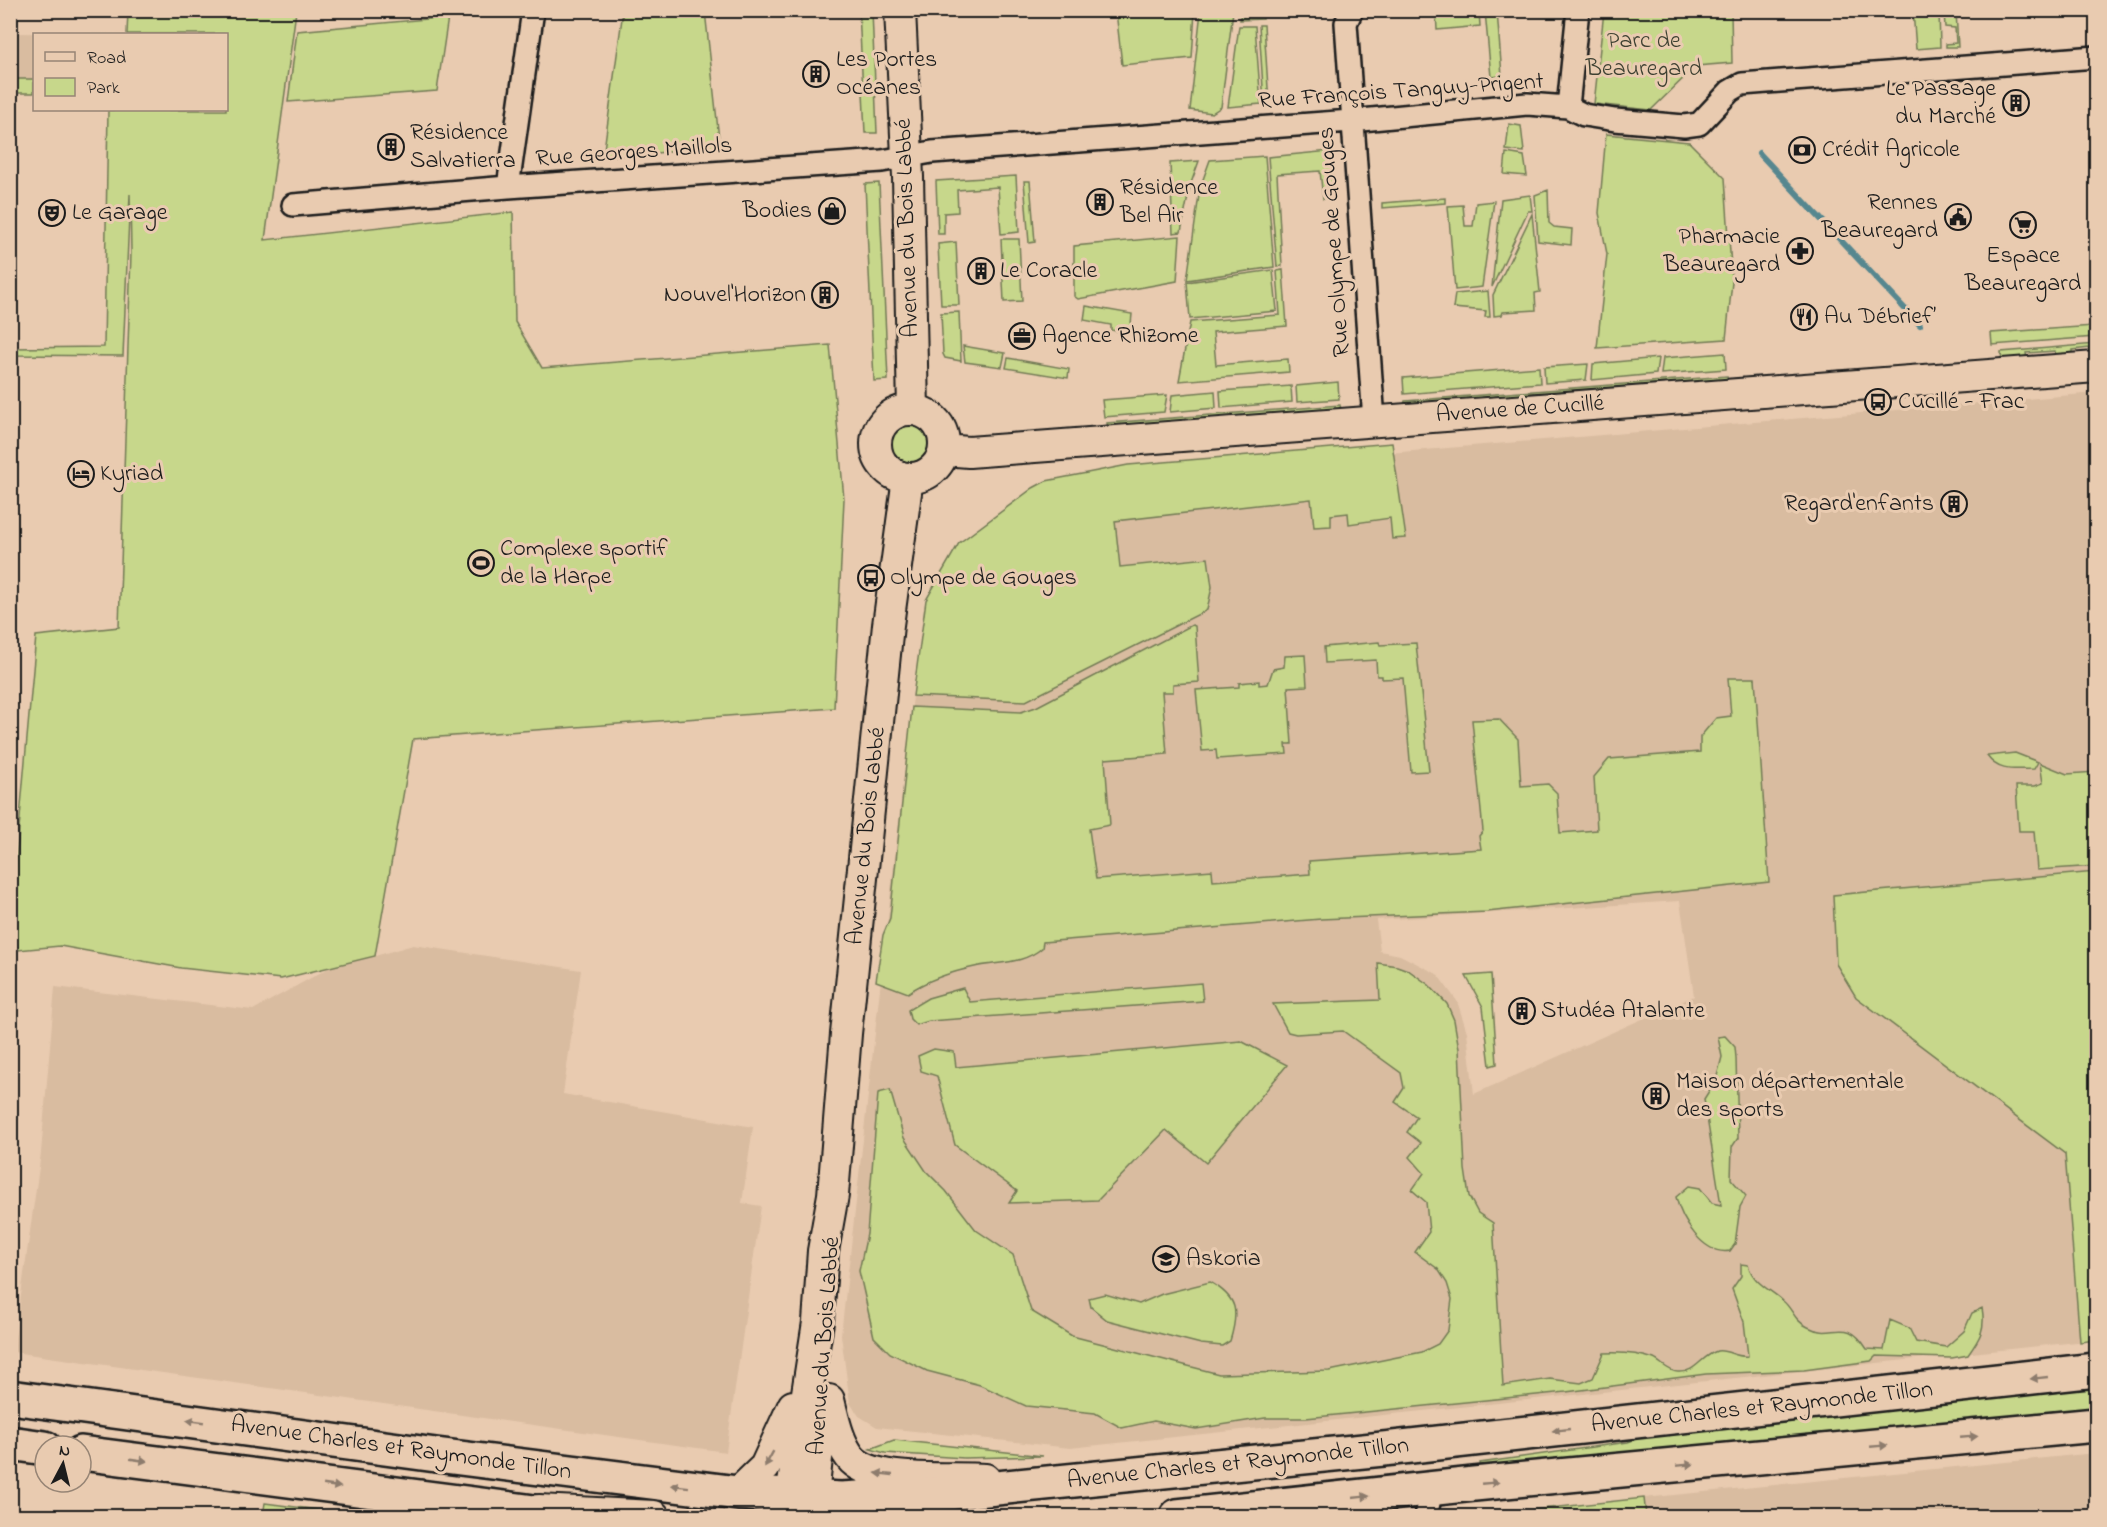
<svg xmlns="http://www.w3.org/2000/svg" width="2107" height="1527" font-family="'Indie Flower',sans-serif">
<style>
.built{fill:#d9bca0;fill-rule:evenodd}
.green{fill:#c7d78b;stroke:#727a54;stroke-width:1.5}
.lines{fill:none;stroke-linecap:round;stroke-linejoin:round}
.stream{stroke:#57878f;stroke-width:6}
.street-casing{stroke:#1c1c1c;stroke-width:26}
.secondary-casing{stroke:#1c1c1c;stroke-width:34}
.primary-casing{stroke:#1c1c1c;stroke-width:38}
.street{stroke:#e9cbb0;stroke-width:21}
.secondary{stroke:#e9cbb0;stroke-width:30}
.primary{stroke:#e9cbb0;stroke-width:33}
.oneway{fill:#8d7c6d}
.labels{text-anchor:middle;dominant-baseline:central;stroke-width:6;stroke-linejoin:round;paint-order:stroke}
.park-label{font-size:24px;fill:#3e4132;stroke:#e9cbb0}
.poi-label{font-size:24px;fill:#1c1c1c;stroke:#e9cbb0;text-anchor:start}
.street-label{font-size:24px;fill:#1c1c1c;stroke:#e9cbb0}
</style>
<rect width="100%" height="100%" fill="#e9cbb0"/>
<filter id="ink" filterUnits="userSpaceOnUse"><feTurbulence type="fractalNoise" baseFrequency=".0167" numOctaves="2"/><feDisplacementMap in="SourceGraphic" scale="12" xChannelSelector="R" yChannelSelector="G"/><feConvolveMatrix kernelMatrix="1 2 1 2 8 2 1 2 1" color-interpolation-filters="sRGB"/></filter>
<g filter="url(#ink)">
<path class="built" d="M11 33 127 34H34V79H11Z
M2096 393V872L1879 892 2096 1130V1340L1070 1448 877 1427 859 1416 850 1403 841 1335 913 696 926 600 959 543 1049 482ZM1680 901 1694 996 1474 1094 1467 1032 1457 1001 1437 974 1400 955 1380 951 1376 920Z
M413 945 581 970 563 1094 753 1127 742 1203 761 1206 726 1452 13 1352 41 1153 55 987 253 1010 336 964 338 954 375 956Z
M2096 1453V1516H1646L1644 1498Z"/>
<path class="green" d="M128 11H296L265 240 513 212 515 322 542 368 830 345 844 499 834 708 413 739 375 956 281 979 181 968 60 946 18 950 11 920 36 636 119 627 131 253 130 194 123 356 11 355V348L104 347 108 110H226V34H127Z
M623 11H705L720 148 603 157Z
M859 11H872L877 133H865Z
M1116 11H1195L1192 58 1122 65Z
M1201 11H1233L1221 107 1212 113 1190 110Z
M1241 11H1262L1263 19 1240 20Z
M1436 11H1479L1480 26 1437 30Z
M1485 11H1497L1502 76 1491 77Z
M1604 11H1731L1732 63 1696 66 1651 110 1594 104Z
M1913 11H1939L1940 47 1916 49Z
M1944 11H1956L1958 47H1946V44L1956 43 1955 28 1945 27Z
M448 17 437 91 288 102 297 31Z
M1259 25H1264L1269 104H1264Z
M1239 26H1255L1261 104 1228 107Z
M10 79H34V93H11Z
M1509 124 1521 126 1524 152 1506 150Z
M1606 134 1689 142 1725 178 1732 282 1726 339 1597 348 1607 254 1599 213Z
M1330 151 1334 198 1323 199 1320 171 1277 174 1282 266 1277 267 1268 157Z
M1506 153 1524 156 1527 176 1504 174Z
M1265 156 1274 267 1187 280 1200 188 1210 160Z
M1199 161 1190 186 1181 232 1173 233 1170 163Z
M1016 176 1019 232 1001 234 998 187 957 190 958 212 944 213V234H938L936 181Z
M1024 181H1030L1035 242 1029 243Z
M879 183 888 380 874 381 865 184Z
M1548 190 1549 223 1554 227 1572 229 1571 245 1538 241 1535 195Z
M1530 195 1532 211H1528L1492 287 1501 199Z
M1445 198V203L1382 208V203Z
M1494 201 1482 287 1455 290 1448 206 1463 205 1465 226H1473L1476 203Z
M1532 214 1540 292 1535 293 1536 310 1503 312 1502 315 1494 316 1493 295Z
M1180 236 1177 281 1078 299 1074 296V246Z
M1001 239H1019L1022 301 1004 302Z
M956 242 959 305H941L938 244Z
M1273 270 1277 311 1190 319 1187 282Z
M1283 270 1287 326 1213 332 1216 365 1288 359 1289 372 1179 381 1190 322 1280 315 1277 271Z
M1488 291 1490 317H1485L1486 311 1453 308 1455 294Z
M1086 306 1132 314 1130 334 1111 330V325L1084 320Z
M959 312 961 361 945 358 943 354 941 313Z
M2094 326 2095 337 1992 345 1991 333Z
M2096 344V355H2090L2089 348 2073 350V356L2056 358 2055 351 2026 353 2027 360 2002 362 2001 352Z
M963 346 1005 353 1002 367 965 362Z
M1725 353 1726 369 1661 374 1663 358Z
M1008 358 1069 369 1068 378 1006 368Z
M1658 358 1656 374 1592 380 1593 364Z
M1588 364 1586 380 1545 383 1544 367Z
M1539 367 1540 383 1404 394 1403 378Z
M1727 376V382L1404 407 1405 401Z
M1338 382 1339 399 1297 402 1296 386Z
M1291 386 1292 402 1221 408 1220 391Z
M1215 391 1216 408 1170 412 1172 395Z
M1167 395 1164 412 1104 417 1102 400Z
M1340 405 1341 411 1108 430 1107 423Z
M885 447a23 23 0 1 1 46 0a23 23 0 1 1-46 0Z
M1392 443 1406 538 1392 539 1390 518 1349 524 1348 513 1331 515V526L1314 527 1311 499 1115 521 1120 567 1208 558 1212 587 1207 610 1026 701 913 696 926 600 959 543 1033 488 1046 481 1128 465Z
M1192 625 1195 626 1199 682 1173 684V692H1162L1167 754 1105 759 1110 825 1089 829 1096 879 1212 870 1213 881 1310 874 1309 861 1481 849 1479 836 1483 831 1472 720 1499 719 1518 739 1521 786 1548 784 1557 793 1560 833 1597 830 1594 777 1609 759 1700 752V737L1716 718 1731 716 1728 678H1755L1769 882 1487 912 1321 919 1043 942 1042 948C1025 963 1002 962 979 966 955 971 928 979 908 993L876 981 883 935 890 918 912 707 1021 712 1036 707Z
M1379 642 1380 645 1416 643 1429 771 1411 772 1403 678 1382 679V676H1377L1376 660 1325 663 1324 647Z
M1305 655 1307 686 1288 687 1292 744H1286L1287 754 1217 759 1216 750 1202 751 1196 690 1239 687V683L1259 681V685L1268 684 1273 669 1284 667 1285 656Z
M2015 753 2038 762 2034 769C2015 769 1999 773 1987 756Z
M2040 763 2067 774 2096 772V866L2037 870 2034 831H2019L2016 786H2035L2043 783Z
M2096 872V1340L2080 1342 2065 1154 1856 997 1836 964 1833 895Z
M1378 963 1397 966 1408 970 1429 985 1447 1004 1454 1020 1459 1049 1465 1169 1469 1196 1478 1213 1493 1223 1503 1386 1550 1379 1581 1383 1593 1378 1604 1353C1621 1352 1637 1353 1654 1359 1662 1363 1669 1372 1678 1372 1696 1373 1701 1356 1717 1351 1727 1349 1737 1358 1748 1356L1744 1322 1732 1289 1741 1276V1264L1748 1265C1754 1284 1770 1289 1783 1301 1793 1309 1793 1320 1808 1327 1834 1341 1845 1314 1867 1349L1884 1350 1890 1320 1909 1328 1916 1342 1946 1347 1964 1331 1972 1313 1982 1308C1986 1329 1980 1338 1968 1355L1952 1358 1876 1356 1871 1361 1804 1370 1706 1374 1566 1392 1306 1418H1265L1196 1429 1154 1421 1122 1428 1095 1413 1026 1406 980 1385 927 1371 890 1353 874 1337 859 1271 867 1234 878 1093 890 1090 904 1138 926 1171 946 1191 976 1230 1013 1255 1031 1311 1072 1336 1219 1374 1329 1371 1422 1352 1438 1344 1448 1330 1452 1299 1447 1283 1438 1269 1415 1252 1429 1232 1426 1202 1412 1190 1424 1173 1410 1157 1421 1143 1407 1132 1417 1117 1395 1102 1404 1088 1401 1073 1343 1031 1296 1034 1288 1032 1273 1004 1380 1000Z
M1491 974 1497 1064 1490 1066 1483 1007 1466 976Z
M1201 983 1203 1001 929 1021 916 1025 910 1019 908 1010 928 998 963 988 970 1002Z
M1725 1036 1735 1047 1736 1058 1738 1138 1732 1147 1731 1179 1746 1196 1740 1207 1735 1244 1730 1251C1703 1256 1681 1219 1676 1197L1689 1186 1700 1188 1712 1203 1721 1205 1704 1099 1716 1080 1722 1057 1718 1037Z
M1241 1041 1287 1065 1206 1163 1166 1130 1098 1200 1009 1203 1017 1191 955 1145 937 1076 921 1071 918 1056 934 1049 954 1052 956 1067Z
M1210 1282C1238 1298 1239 1311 1230 1341L1222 1346 1201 1344 1107 1320 1091 1307 1089 1298 1105 1294 1139 1304 1162 1294Z
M2096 1384V1417L1482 1475 1480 1463 1628 1442 1670 1426Z
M894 1440 1025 1454 1043 1456 964 1458 885 1453 870 1449Z
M1644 1498 1646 1516H1475Z
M265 1503 365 1516H263Z"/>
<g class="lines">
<path class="stream" d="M1759 153 1920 325"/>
<defs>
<path id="street" d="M1352 10 1346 23 1374 421
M1568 107 1578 10
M508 187 533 10
M293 205 508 187 882 161 932 152 1351 121 1527 104 1568 107 1584 115 1615 120 1684 126 1699 124 1730 91 1742 84 2096 57
M1426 1516 1432 1490"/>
<path id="secondary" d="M900 10 908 177 913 410
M876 444a34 34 0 1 1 68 0a34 34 0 1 1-68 0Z
M944 450 969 452 2096 367
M829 1400C834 1419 838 1441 850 1457 871 1485 951 1476 985 1479
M738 1493 765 1467 793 1406
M539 1510 654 1516
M788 1516 818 1322 823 1251 833 1195 846 1034 888 625 908 478
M811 1516 822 1410"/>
<path id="primary" d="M10 1397 436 1455 738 1493 841 1499 947 1493 1393 1448 2096 1370
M10 1443 45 1448
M81 1453 565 1516
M1177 1516 1474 1484 2096 1425"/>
</defs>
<use href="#street" class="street-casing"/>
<use href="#secondary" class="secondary-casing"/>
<use href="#primary" class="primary-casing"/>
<use href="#street" class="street"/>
<use href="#secondary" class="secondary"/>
<use href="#primary" class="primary"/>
</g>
<defs><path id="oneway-solid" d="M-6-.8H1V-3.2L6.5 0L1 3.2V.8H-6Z" transform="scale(1.5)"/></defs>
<g class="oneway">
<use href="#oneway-solid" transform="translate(2039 1378) rotate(174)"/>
<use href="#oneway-solid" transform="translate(195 1421) rotate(-172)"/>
<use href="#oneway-solid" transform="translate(1561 1430) rotate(174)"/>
<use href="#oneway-solid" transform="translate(1969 1437) rotate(-5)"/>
<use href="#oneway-solid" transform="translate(1879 1446) rotate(-5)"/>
<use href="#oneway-solid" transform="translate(769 1459) rotate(119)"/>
<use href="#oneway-solid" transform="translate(139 1460) rotate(8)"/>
<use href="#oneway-solid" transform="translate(1685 1465) rotate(-5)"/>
<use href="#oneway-solid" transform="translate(884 1474) rotate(-174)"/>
<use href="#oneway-solid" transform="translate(1490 1483) rotate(-5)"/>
<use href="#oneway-solid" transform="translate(332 1486) rotate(8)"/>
<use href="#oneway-solid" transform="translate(680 1486) rotate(-173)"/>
<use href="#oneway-solid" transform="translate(1361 1497) rotate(-6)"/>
</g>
</g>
<defs>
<symbol id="building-ring" viewBox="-11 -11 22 22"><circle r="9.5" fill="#e9cbb0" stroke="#1c1c1c" stroke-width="1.5"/><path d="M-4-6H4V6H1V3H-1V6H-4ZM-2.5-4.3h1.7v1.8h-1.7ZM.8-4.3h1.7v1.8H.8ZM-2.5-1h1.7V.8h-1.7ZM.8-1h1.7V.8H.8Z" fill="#1c1c1c"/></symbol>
<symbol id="bank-ring" viewBox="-11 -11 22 22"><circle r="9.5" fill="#e9cbb0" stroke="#1c1c1c" stroke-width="1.5"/><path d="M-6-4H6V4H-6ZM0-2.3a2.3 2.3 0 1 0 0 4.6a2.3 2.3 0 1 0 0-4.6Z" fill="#1c1c1c"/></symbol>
<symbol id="shop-ring" viewBox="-11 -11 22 22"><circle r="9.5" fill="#e9cbb0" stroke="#1c1c1c" stroke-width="1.5"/><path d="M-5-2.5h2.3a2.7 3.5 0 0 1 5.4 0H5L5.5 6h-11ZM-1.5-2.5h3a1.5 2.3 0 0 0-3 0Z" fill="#1c1c1c"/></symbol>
<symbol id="theatre-ring" viewBox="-11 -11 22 22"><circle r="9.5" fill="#e9cbb0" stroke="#1c1c1c" stroke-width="1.5"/><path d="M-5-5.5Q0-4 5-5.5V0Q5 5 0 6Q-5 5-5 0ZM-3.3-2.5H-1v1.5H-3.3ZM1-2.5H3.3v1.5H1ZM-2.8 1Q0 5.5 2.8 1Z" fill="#1c1c1c"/></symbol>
<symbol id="civic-ring" viewBox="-11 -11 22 22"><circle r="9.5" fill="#e9cbb0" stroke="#1c1c1c" stroke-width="1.5"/><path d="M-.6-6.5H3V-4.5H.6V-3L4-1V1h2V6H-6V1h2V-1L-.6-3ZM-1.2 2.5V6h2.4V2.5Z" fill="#1c1c1c"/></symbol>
<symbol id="supermarket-ring" viewBox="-11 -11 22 22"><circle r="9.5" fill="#e9cbb0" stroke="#1c1c1c" stroke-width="1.5"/><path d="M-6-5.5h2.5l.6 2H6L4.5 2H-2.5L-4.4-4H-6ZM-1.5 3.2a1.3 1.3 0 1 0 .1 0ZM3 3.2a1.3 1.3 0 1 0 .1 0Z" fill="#1c1c1c"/></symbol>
<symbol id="pharmacy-ring" viewBox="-11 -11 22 22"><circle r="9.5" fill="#e9cbb0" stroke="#1c1c1c" stroke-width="1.5"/><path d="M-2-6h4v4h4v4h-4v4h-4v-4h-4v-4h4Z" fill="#1c1c1c"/></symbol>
<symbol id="restaurant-ring" viewBox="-11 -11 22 22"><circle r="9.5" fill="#e9cbb0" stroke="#1c1c1c" stroke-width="1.5"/><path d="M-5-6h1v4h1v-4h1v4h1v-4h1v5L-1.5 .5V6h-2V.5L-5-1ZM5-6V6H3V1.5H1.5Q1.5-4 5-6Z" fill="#1c1c1c"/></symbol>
<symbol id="office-ring" viewBox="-11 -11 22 22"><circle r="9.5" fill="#e9cbb0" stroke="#1c1c1c" stroke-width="1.5"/><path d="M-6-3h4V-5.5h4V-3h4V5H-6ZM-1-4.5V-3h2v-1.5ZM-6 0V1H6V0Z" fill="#1c1c1c"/></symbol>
<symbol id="bus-ring" viewBox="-11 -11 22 22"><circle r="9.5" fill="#e9cbb0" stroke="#1c1c1c" stroke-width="1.5"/><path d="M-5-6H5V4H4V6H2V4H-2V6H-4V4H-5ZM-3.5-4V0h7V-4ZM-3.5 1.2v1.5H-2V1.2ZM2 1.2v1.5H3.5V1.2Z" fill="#1c1c1c"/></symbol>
<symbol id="hotel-ring" viewBox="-11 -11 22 22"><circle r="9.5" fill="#e9cbb0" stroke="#1c1c1c" stroke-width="1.5"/><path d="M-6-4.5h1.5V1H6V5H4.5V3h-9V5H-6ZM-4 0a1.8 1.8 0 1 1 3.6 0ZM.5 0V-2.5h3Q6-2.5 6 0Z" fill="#1c1c1c"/></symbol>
<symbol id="stadium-ring" viewBox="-11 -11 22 22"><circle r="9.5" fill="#e9cbb0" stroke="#1c1c1c" stroke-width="1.5"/><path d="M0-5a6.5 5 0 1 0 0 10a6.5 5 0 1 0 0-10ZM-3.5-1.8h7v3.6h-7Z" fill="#1c1c1c"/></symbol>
<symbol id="university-ring" viewBox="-11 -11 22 22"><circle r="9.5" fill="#e9cbb0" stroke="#1c1c1c" stroke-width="1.5"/><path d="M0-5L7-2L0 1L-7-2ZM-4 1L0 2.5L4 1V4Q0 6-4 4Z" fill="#1c1c1c"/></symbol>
</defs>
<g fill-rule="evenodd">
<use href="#building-ring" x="801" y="59" width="30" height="30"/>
<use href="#building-ring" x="2001" y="88" width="30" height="30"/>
<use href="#building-ring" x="376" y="132" width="30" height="30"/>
<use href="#bank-ring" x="1787" y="135" width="30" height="30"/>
<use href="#building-ring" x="1085" y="187" width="30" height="30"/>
<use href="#shop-ring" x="817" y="196" width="30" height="30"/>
<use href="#theatre-ring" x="37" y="198" width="30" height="30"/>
<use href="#civic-ring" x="1943" y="202" width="30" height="30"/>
<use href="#supermarket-ring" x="2008" y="210" width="30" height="30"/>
<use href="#pharmacy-ring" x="1785" y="236" width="30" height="30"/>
<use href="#building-ring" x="966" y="256" width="30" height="30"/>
<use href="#building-ring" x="810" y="280" width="30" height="30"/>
<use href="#restaurant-ring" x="1789" y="302" width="30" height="30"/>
<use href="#office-ring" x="1007" y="321" width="30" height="30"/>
<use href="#bus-ring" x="1863" y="387" width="30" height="30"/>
<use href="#hotel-ring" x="66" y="459" width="30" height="30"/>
<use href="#building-ring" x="1939" y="489" width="30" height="30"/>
<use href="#stadium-ring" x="466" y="548" width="30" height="30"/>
<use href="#bus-ring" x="856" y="563" width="30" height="30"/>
<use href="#building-ring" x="1507" y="996" width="30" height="30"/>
<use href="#building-ring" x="1641" y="1081" width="30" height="30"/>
<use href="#university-ring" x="1151" y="1244" width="30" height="30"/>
</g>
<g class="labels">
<g class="park-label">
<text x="1644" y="41">Parc de<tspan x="1644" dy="28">Beauregard</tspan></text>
</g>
<g class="poi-label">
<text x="836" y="60">Les Portes<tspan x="836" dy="28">Océanes</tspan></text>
<text x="1996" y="89" text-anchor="end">Le Passage<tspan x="1996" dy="28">du Marché</tspan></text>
<text x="410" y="133">Résidence<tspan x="410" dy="28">Salvatierra</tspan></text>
<text x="1822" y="150">Crédit Agricole</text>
<text x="1120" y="188">Résidence<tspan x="1120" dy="28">Bel Air</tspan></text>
<text x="1938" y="203" text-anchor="end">Rennes<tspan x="1938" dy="28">Beauregard</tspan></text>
<text x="812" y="211" text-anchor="end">Bodies</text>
<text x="72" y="213">Le Garage</text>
<text x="1780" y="237" text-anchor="end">Pharmacie<tspan x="1780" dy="28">Beauregard</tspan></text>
<text x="2023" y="256" text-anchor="middle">Espace<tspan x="2023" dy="28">Beauregard</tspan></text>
<text x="1000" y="271">Le Coracle</text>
<text x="806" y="295" text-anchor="end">Nouvel'Horizon</text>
<text x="1824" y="317">Au Débrief’</text>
<text x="1042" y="336">Agence Rhizome</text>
<text x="1898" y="402">Cucillé - Frac</text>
<text x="100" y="474">Kyriad</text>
<text x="1934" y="504" text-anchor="end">Regard'enfants</text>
<text x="500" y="549">Complexe sportif<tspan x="500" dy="28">de la Harpe</tspan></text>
<text x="890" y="578">Olympe de Gouges</text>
<text x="1541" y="1011">Studéa Atalante</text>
<text x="1676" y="1082">Maison départementale<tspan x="1676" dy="28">des sports</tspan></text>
<text x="1186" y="1259">Askoria</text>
</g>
<g class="street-label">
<text transform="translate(1401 92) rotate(-4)">Rue François Tanguy-Prigent</text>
<text transform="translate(634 153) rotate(-4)">Rue Georges Maillols</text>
<text transform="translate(908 228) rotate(-92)">Avenue du Bois Labbé</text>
<text transform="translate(1335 242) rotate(-94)">Rue Olympe de Gouges</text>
<text transform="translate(1520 410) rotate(-4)">Avenue de Cucillé</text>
<text transform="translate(867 836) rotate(-84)">Avenue du Bois Labbé</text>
<text transform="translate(825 1346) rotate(-86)">Avenue du Bois Labbé</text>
<text transform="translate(1762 1408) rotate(-6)">Avenue Charles et Raymonde Tillon</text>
<text transform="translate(401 1449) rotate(8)">Avenue Charles et Raymonde Tillon</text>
<text transform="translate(1238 1464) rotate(-6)">Avenue Charles et Raymonde Tillon</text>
</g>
</g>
<rect width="2107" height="1527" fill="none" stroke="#e9cbb0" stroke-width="36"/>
<rect x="18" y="18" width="2071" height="1491" fill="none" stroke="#1c1c1c" stroke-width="2" filter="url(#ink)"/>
<rect x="33" y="33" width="195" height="78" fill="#e9cbb0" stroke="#978575" stroke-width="1.5"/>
<rect x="45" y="52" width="30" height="9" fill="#e9cbb0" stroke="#978575" stroke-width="1.5"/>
<text x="87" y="63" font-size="18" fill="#1c1c1c">Road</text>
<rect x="45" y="78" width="30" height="18" fill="#c7d78b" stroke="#978575" stroke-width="1.5"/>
<text x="87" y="93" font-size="18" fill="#1c1c1c">Park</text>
<g transform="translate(63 1464) rotate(7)"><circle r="28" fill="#e9cbb0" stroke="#978575" stroke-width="1.5"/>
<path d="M0-4.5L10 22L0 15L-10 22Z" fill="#1c1c1c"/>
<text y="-9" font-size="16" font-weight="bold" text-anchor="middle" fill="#1c1c1c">N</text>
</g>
</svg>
